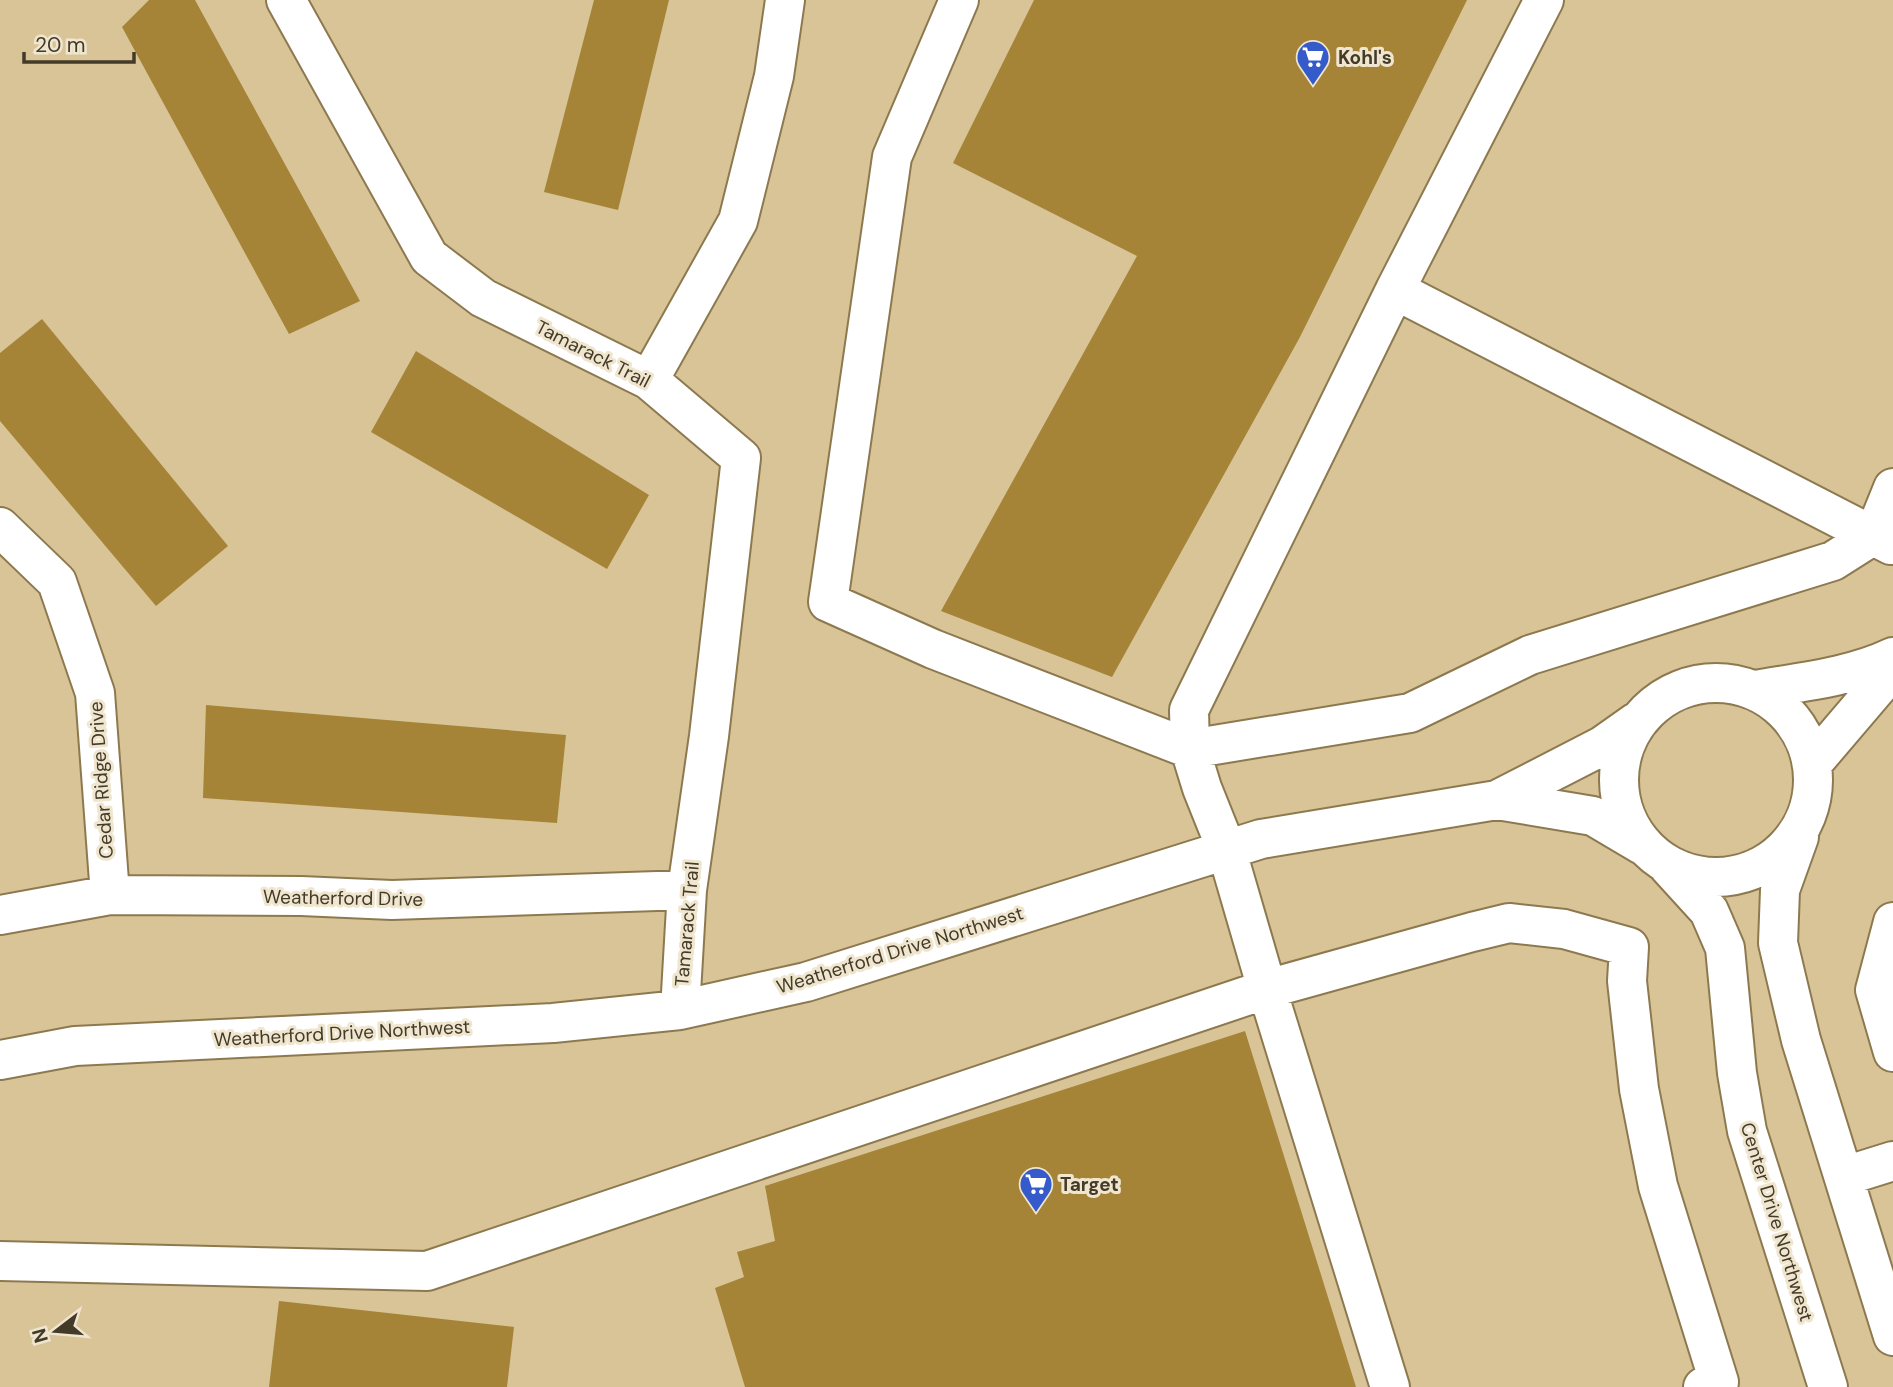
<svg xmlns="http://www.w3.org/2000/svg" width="1893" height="1387" font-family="'DM Sans',sans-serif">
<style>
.building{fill:#a58437}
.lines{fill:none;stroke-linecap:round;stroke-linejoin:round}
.minor-casing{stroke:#8d794f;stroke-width:42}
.minor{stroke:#fff;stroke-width:38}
.labels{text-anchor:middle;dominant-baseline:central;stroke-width:6;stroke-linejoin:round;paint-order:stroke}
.poi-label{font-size:19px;font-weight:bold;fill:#433b28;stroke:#f0e6cf;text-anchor:start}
.street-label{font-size:19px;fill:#433b28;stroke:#f0e6cf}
</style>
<rect width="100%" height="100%" fill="#d8c497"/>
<path class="building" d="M149 0H195L360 301 289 334 122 27Z
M594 0H669L618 210 544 192Z
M1034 0H1467L1300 337 1112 677 941 611 1137 256 953 163Z
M42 319 228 546 156 606 0 421V353Z
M416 351 649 495 607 569 371 432Z
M206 705 566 735 557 823 203 798Z
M1245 1031 1356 1387H745L715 1288 744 1277 737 1252 775 1241 765 1186Z
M279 1301 514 1327 507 1387H269Z"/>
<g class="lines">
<defs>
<path id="minor" d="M286 0 429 257 483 298 649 380 741 458 709 736 687 890 680 1010
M959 0 892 157 828 602 933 649 1190 749 1410 713 1530 655 1833 561 1874 535 1893 488
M1544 0 1395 290 1891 545
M649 380 738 221 774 76 785 0
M0 527 57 582 95 693 110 895
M1619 780a97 97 0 1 1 194 0a97 97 0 1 1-194 0Z
M1755 690C1801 682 1851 677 1893 657
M1812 764 1893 669
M1497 800 1593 816 1642 845
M1799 837 1780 890 1778 943 1801 1040 1893 1336
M1668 866 1709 911 1725 948 1737 1073 1747 1131 1828 1387
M0 915 110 895 301 896 392 900 687 890
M1893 922 1875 990 1893 1052
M0 1060 75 1046 553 1023 680 1010 806 982 1261 839 1497 800 1602 746 1636 722
M1845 1176 1893 1161
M0 1261 427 1271 1267 989 1226 848 1202 788 1190 749 1189 710 1395 290
M1390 1387 1267 989 1472 932 1509 923 1564 929 1629 947 1627 981 1639 1089 1658 1186 1719 1382 1703 1387"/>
</defs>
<use href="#minor" class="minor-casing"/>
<use href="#minor" class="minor"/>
</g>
<defs>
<symbol id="supermarket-pin" viewBox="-11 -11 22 30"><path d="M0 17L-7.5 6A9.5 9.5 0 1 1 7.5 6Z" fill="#355bcb" stroke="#f0e6cf"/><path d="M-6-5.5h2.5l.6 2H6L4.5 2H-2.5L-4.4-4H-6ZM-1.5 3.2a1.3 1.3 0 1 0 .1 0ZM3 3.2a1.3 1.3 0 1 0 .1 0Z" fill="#fff"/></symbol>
</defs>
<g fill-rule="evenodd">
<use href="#supermarket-pin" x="1294" y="38" width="38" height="52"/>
<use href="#supermarket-pin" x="1017" y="1165" width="38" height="52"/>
</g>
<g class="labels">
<g class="poi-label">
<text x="1338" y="57">Kohl's</text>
<text x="1060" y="1184">Target</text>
</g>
<g class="street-label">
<text transform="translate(593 354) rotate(27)">Tamarack Trail</text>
<text transform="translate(101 780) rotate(-94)">Cedar Ridge Drive</text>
<text transform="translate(343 898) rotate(1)">Weatherford Drive</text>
<text transform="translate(687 924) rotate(-85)">Tamarack Trail</text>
<text transform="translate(900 950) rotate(-17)">Weatherford Drive Northwest</text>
<text transform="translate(342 1033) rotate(-3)">Weatherford Drive Northwest</text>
<text transform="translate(1777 1222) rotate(73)">Center Drive Northwest</text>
</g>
</g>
<g transform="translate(56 1331) rotate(254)" stroke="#f0e6cf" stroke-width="5" paint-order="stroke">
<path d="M0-5L12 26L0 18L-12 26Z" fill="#433b28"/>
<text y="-10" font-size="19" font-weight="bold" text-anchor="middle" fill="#433b28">N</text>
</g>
<path d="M24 52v10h110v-10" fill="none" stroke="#433b28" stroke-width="3.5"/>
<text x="35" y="52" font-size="21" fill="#433b28" stroke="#f0e6cf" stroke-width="5" paint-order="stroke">20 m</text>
</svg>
